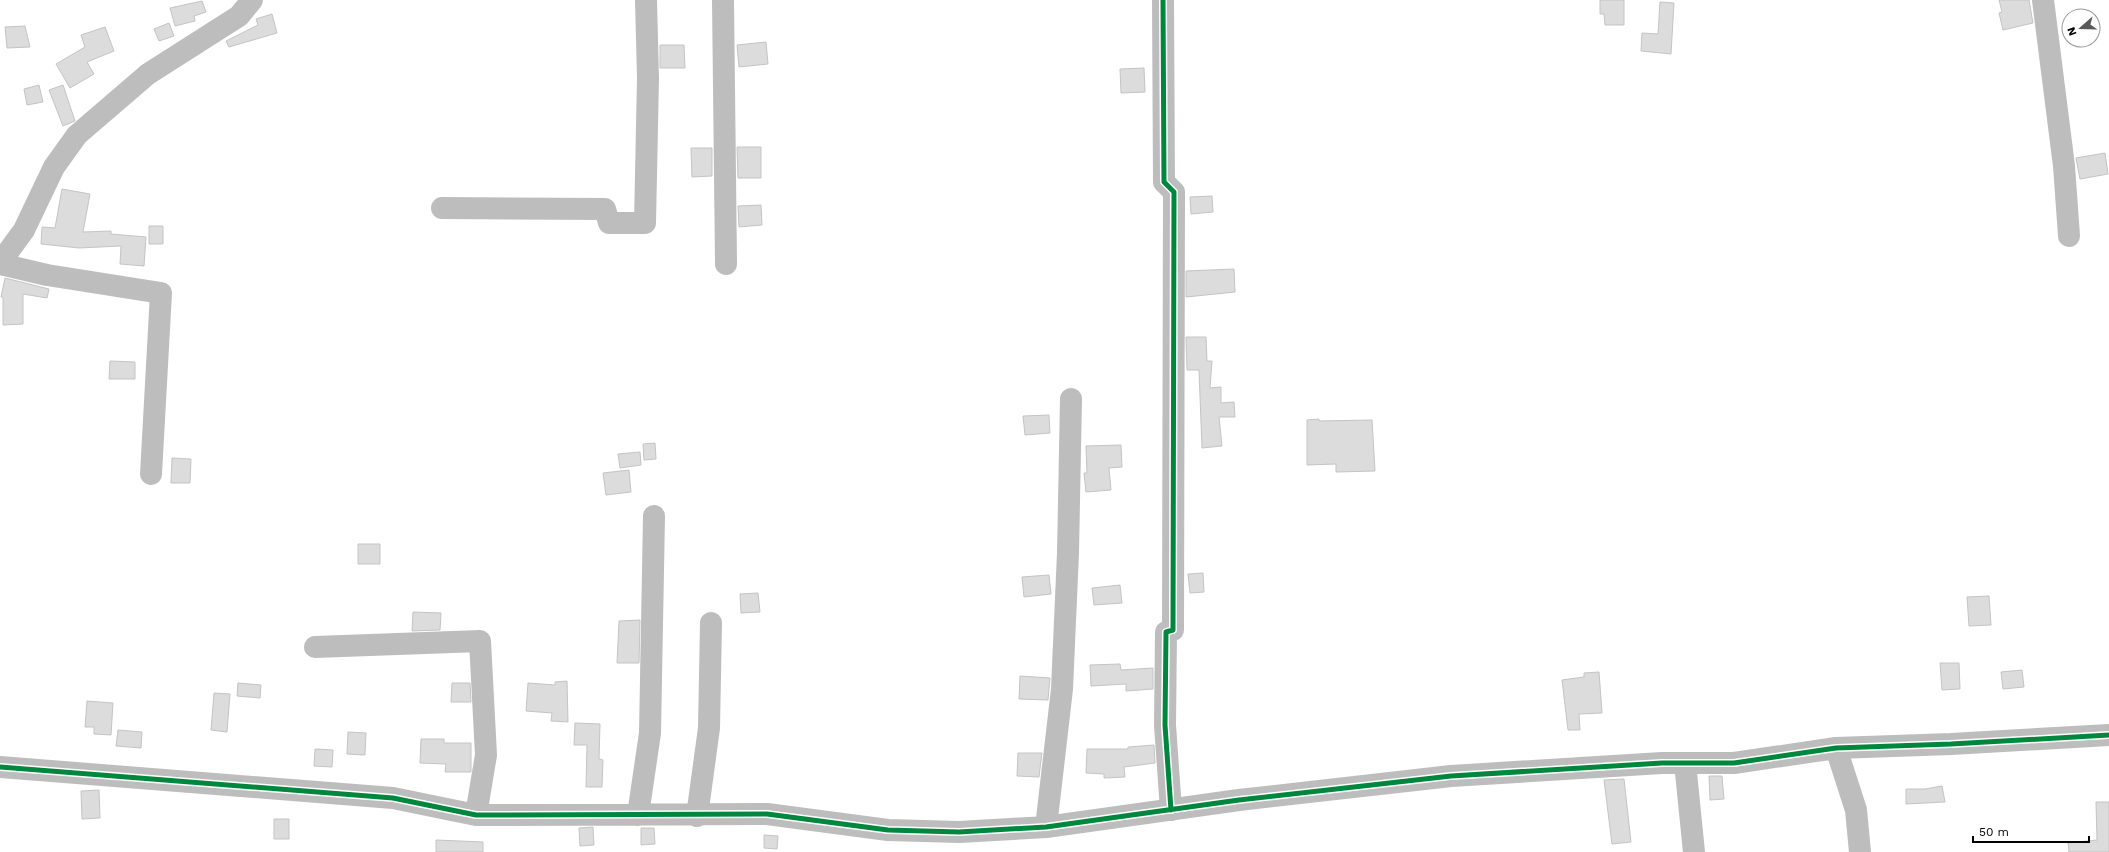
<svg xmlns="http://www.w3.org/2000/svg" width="2109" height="852" font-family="'Work Sans',sans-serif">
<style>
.building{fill:#dcdcdc;stroke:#c4c4c4}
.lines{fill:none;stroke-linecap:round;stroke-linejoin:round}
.minor{stroke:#bdbdbd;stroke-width:22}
.cycleway-casing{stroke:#fff;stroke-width:8}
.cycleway{stroke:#00873e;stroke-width:5}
</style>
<rect width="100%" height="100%" fill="#fff"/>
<path class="building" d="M1600 0H1624V25H1605L1604 14H1600Z
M1999 0H2029L2033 23 2003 30 1999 13 2002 12Z
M202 1 206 12 194 16 195 21 175 26 170 8Z
M1660 2 1674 3 1671 54 1641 51 1642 33 1658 34Z
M272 14 277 33 229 47 226 41 258 25 256 19Z
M169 23 174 36 159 41 154 29Z
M25 26 30 47 7 48 5 27Z
M105 27 114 51 87 62 94 74 70 88 56 64 85 47 81 35Z
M766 42 768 64 739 67 737 45Z
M660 45H684L685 68H660Z
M1144 68 1145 92 1121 93 1120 69Z
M39 85 43 102 27 105 24 89Z
M63 85 75 121 63 126 49 90Z
M737 147H761V178H738Z
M691 148H712V176L692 177Z
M2105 153 2108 174 2080 179 2076 158Z
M62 189 90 194 83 232 111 231V234L146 237 144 266 120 264 121 246 79 248 41 244 42 227 55 228Z
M1212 196 1213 212 1191 214 1190 197Z
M761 205 762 225 739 227 738 206Z
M149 226H163V244H149Z
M1234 269 1235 292 1186 297V271Z
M5 278 49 289 47 298 23 294V324L3 325V297H1Z
M1186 337H1206L1207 361H1212L1210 388 1221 387V403L1234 402 1235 417H1219L1222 446 1202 448 1199 370H1187Z
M110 361 135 362V379H109Z
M1049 415 1050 433 1025 435 1023 416Z
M1319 419V421L1372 420 1375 471 1336 472V464L1307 465V420Z
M655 443 656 459 644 460 643 444Z
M1121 445 1122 467 1109 468 1111 490 1086 492 1084 473H1087L1086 446Z
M640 452 641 465 620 468 618 454Z
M172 458 191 459 190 483H171Z
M629 470 631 492 606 495 603 473Z
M358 544H380V564H358Z
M1203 573 1204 592 1190 593 1188 574Z
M1049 575 1051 594 1024 597 1022 577Z
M1120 585 1122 603 1094 605 1092 588Z
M758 593 760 612 741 613 740 594Z
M1989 596 1991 625 1969 626 1967 597Z
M413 612 441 613 440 630 412 631Z
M640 620 639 663H617L619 621Z
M1940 663H1959L1960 689 1942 690Z
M1120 664 1121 670 1153 668V689L1126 691V684L1091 686 1090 665Z
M2022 670 2024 687 2003 689 2001 672Z
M1599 672 1602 713 1579 714 1580 730H1568L1562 680 1584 677V673Z
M1020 676 1050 678 1048 700 1019 699Z
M567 681 568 722 551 721 552 713 526 711 528 683 555 685V682Z
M238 683 261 685 260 698 237 696Z
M452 683H470L471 702H451Z
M214 693 230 694 227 732 211 730Z
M87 701 113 703 111 735 94 734V727H85Z
M575 723 600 724 599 759 603 760 602 787H586L587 745H574Z
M118 730 142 732 141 748 116 746Z
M348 732 366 733 365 755 347 754Z
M421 739H444V743H471V772H445L446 764 420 763Z
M1154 745 1155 763 1124 767 1125 777 1104 778V774L1086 773 1087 749H1128V747Z
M315 749 333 750 332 767 314 766Z
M1018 753H1042L1039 777 1017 776Z
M1709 776H1722L1724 799 1710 800Z
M1624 779 1631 842 1612 844 1604 780Z
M1942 786 1945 802 1906 804V789H1925Z
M99 790 100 818 82 819 81 791Z
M2096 802H2109V852H2069L2068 843 2097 840Z
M274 819H289V839H274Z
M593 827 594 845 580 846 579 828Z
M641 828H654L655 844 641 845Z
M764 835 778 836 777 849 764 848Z
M436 840 483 842V852H436Z"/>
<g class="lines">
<path class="minor" d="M723 0 726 264
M1163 0 1164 182 1174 192 1173 630 1166 632 1165 725 1171 810
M2043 0 2064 166 2069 236
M442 208 605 209 609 223H645L648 78 646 0
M0 263 24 230 54 167 77 135 148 74 239 16 252 0
M0 264 47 275 161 293 151 474
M315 647 480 641 486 755 476 815
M1836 748 1856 810 1860 852
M1685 763 1694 852
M0 767 393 798 476 815 767 814 888 830 959 832 1046 827 1239 800 1451 776 1662 763H1734L1836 748 1951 744 2109 735
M638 815 650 733 654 516
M697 816 709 728 711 623
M1046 827 1062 689 1068 553 1071 399"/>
<defs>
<path id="cycleway" d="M1163 0 1164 182 1174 192 1173 630 1166 632 1165 725 1171 810
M0 767 393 798 476 815 767 814 888 830 959 832 1046 827 1239 800 1451 776 1662 763H1734L1836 748 1951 744 2109 735"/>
</defs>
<use href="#cycleway" class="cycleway-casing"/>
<use href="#cycleway" class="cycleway"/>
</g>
<g transform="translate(2081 28) rotate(250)"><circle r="19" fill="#ffffff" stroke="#999999"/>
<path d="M0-3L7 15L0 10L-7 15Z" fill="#595959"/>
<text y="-6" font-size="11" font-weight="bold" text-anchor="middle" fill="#000000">N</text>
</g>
<path d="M1973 836v6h116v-6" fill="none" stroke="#000000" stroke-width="2"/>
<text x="1979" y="836" font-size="12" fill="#000000" stroke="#ffffff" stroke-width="3" paint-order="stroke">50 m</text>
</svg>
